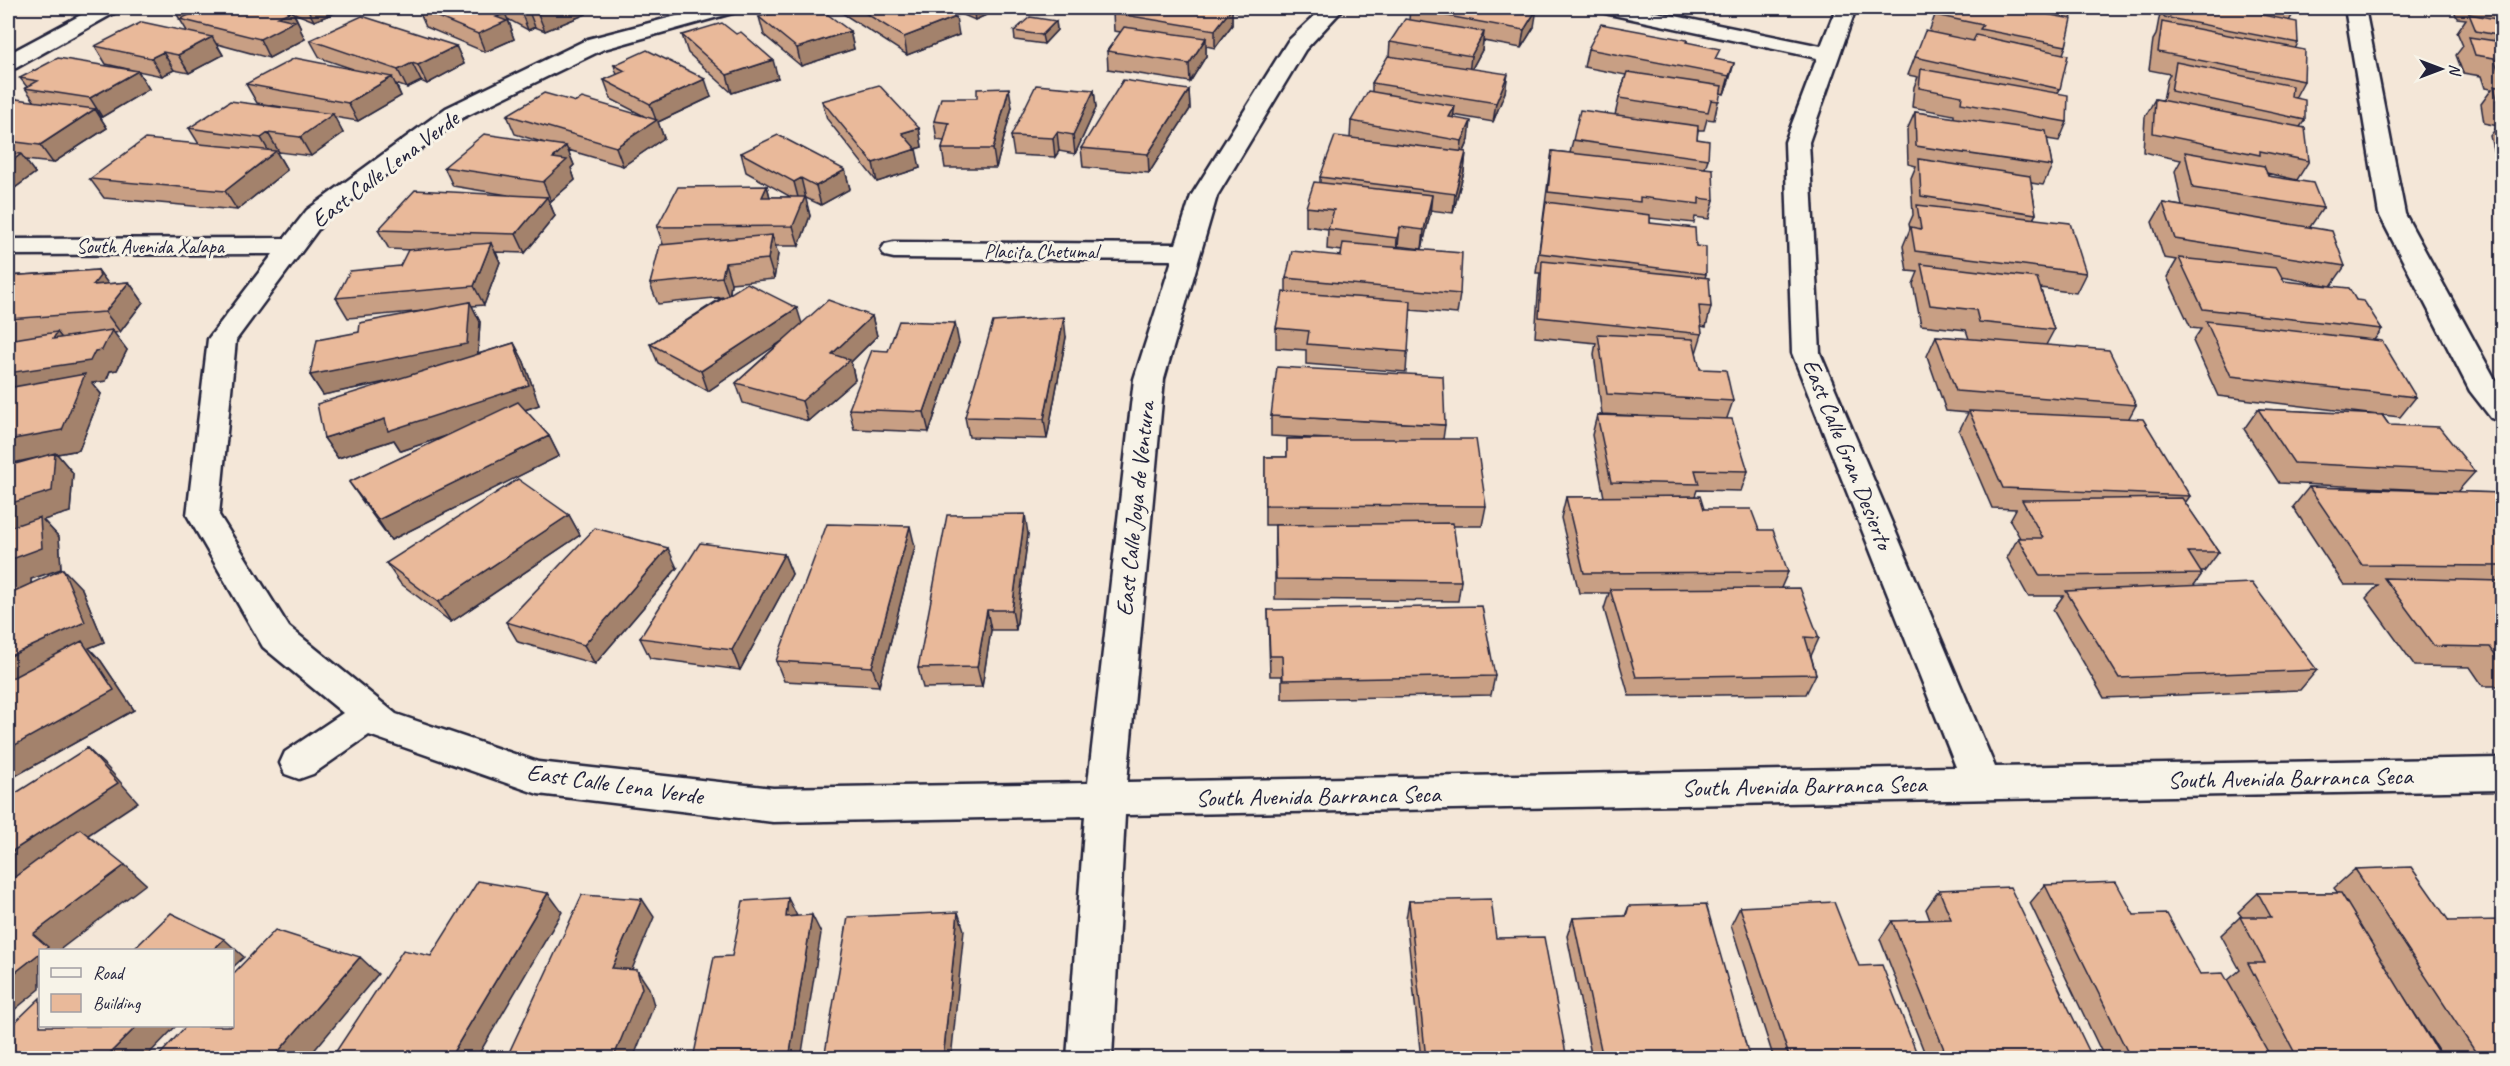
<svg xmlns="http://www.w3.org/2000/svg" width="2510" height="1066" font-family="Caveat,sans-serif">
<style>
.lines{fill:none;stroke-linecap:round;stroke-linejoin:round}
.street-casing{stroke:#22223b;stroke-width:5}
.street{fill:#f7f3e8;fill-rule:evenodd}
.wall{fill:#c89f84;stroke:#22223b;stroke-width:1.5}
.shaded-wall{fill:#a3826c;stroke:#22223b;stroke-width:1.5}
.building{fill:#e9b99a;stroke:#22223b;stroke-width:1.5}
.labels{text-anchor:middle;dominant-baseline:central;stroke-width:6;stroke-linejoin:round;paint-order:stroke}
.far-street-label{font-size:20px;fill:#22223b;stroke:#f7f3e8}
.street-label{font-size:24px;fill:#22223b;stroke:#f7f3e8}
</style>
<rect width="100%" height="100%" fill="#f4e7d8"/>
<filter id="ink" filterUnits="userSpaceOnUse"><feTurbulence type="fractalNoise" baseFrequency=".0167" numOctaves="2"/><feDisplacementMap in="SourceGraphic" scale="12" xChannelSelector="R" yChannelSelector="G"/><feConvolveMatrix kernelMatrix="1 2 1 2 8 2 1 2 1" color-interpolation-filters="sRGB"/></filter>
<g filter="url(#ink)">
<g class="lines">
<defs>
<path id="street" d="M94 8H119L116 12 16 68 8 69V54Z
M707 8H739L736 12 604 49 462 118 325 220 236 340 219 515 289 627 396 714 538 762 773 788 1088 783 1134 379 1172 260 894 258 885 256 881 250 885 244 894 242 1176 244 1191 196 1288 41 1323 8H1344L1305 50 1217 196 1164 379 1127 782 1956 767 1792 353 1785 142 1817 58 1609 14 1602 12 1599 8H1636L1821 46 1836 8H1856L1809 142 1820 353 1995 767 2502 758V790L1125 815 1112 1058H1067L1085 816 773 822 538 794 369 735 313 774 299 779 285 774 280 763 285 752 343 713 263 647 187 515 208 339 273 254 8 255V239L285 238 307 210 446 108 588 39Z
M2345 8H2365L2405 214 2502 392V421L2491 418 2470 391 2379 214Z"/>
</defs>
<use href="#street" class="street-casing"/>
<use href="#street" class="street"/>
</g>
<path class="wall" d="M173 8H347L314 21 294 13 301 28 300 29 305 39 269 58 217 44 223 55 189 73 174 70 162 76 138 71 149 89 102 117H100L107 128 53 163 25 160 35 173 8 193V98L35 102 25 88 27 87 20 78 132 70 106 64 95 46 187 31Z
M422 8H584L586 14 545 31 535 27 528 30 508 19 512 30 511 31 514 39 485 52 426 27 418 9Z
M841 8H940L959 35 907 55 842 13Z
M947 8H1002L975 20Z
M1118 8H1249L1245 13 1232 11V25L1215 48 1206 46V56L1190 82 1108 69 1107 51 1121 32 1114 31 1113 13Z
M1940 8H2075L2071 19 2066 46 2063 54 2060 89 2058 93 2067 122 2059 141 2047 139 2052 166 2043 185 2031 183 2036 214 2033 219 2086 273 2076 293 2040 288 2054 330 2046 345 2136 405 2129 418 2190 496 2185 503 2219 552 2204 572H2200L2202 574 2194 585 2317 670 2300 690 2104 698 2053 610 2063 596H2028L2007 558 2018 538H2020L2010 520 2016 509 1992 508 1959 431 1968 413 1946 411 1927 356 1936 336 1969 339 1966 330 1921 325 1913 284 1918 272 1907 271 1903 246 1910 229 1909 224 1913 215 1911 178 1916 166 1908 164 1907 130 1915 112 1954 118V115L1912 107 1914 87 1918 77 1908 75 1915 57 1929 32 1935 15Z
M2161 8H2295L2296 9 2289 21 2298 43 2295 49 2304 81 2295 98 2305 120 2300 127 2309 161 2297 180 2267 173 2268 176 2323 208 2310 227 2345 266 2331 286 2282 277 2284 281 2356 300 2382 329 2374 340 2416 397 2400 417 2382 415 2389 425 2475 472 2457 492 2502 493V686H2483L2470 667 2415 666 2366 598 2378 585H2344L2293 507 2309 487 2448 491 2279 483 2244 429 2258 409 2377 415 2218 396 2193 341 2201 329 2191 328 2167 277 2177 260 2164 258 2152 222 2163 203 2182 206 2175 171 2181 160 2143 152 2145 117 2155 99 2163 100 2167 80 2170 74 2149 70 2153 40 2156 35Z
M2453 8H2502V169L2497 167 2490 136 2498 126 2484 123 2481 104 2492 89 2485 88 2481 76 2463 73 2456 55 2463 46 2457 32 2466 19 2457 18Z
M1410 9 1534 27 1521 48 1483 41 1482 50 1472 69 1505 92 1493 122 1453 115V118L1469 140 1464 152H1466L1464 171 1453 213 1430 210 1422 249 1398 246V248L1460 294 1457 314 1410 310 1406 372 1306 364V350L1276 348V328L1286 292V278L1341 256 1342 251 1327 249 1328 229 1306 226V207L1320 183V177L1350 138 1351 121 1372 92V83L1389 56 1390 42 1409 20Z
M759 17 850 31 854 49 801 66 764 35Z
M1056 21 1057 30 1044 44 1015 40 1014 31Z
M736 34 778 78 732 93 688 53 682 35Z
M310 40 456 46 464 64 427 84 421 81 407 88 396 84 401 96 358 121 334 117 343 133 311 156 279 152 277 153 287 170 237 210 104 198 90 179 199 144 189 128 282 107 257 103 246 84 353 69 320 58Z
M1687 40V43L1717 60 1734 63 1724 94 1720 93 1714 120 1707 119 1704 130H1698L1697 139 1708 159 1705 168 1714 200 1709 219 1695 217 1694 223 1650 218V223L1696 246 1706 274 1705 278 1711 307 1706 327 1701 326 1702 334 1696 353 1700 369 1733 401 1727 418 1748 471 1741 491 1697 490 1695 496 1704 509 1759 530 1788 572 1781 588 1819 638 1811 656 1816 674 1806 694 1629 696 1604 609 1609 593H1579L1561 518 1566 497H1604L1592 435 1597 415 1639 416 1602 414 1594 354 1596 343 1535 337 1539 281 1540 273H1536L1552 151 1570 153 1573 140 1615 115 1619 98 1626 75 1584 67 1588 49Z
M614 65 711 97 658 122 664 138 623 166 568 150 574 165 571 168 575 180 551 201H549L555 216 525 253 496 252 500 262 484 305 472 306 480 322 478 354 514 343 524 362 539 405 525 410 549 436 559 456 391 540 363 502 349 482 451 434 401 451 394 440 338 458 324 438 391 381 323 395 310 375 359 332 424 311 348 318 336 298 400 266 411 250 389 249 378 230 508 195 453 186 444 167 548 144 515 134 507 115 576 102 644 116 611 99 604 80 617 75Z
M1094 90 1096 108 1075 154 1059 151 1055 157 1014 155 1011 136Z
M1189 90 1190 109 1149 173 1083 167 1081 148Z
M822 101 919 128 922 147 915 149 920 168 877 182 827 119Z
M1012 107 996 168H945L942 149 944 141 937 140 934 121Z
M741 153 845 170 850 189 821 205 806 198H805L810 216 799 246H775L778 254 774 279 731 283 730 293 801 324 872 316 877 336 851 362 855 380 808 421 743 403 736 383 782 341 708 391 658 363 650 344 723 297 658 304 650 284 663 244 657 227 767 186 770 197H791L746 172Z
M2502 182V209L2497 190Z
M98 270 108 284 129 282 143 302 120 332 114 333 127 350 117 370 110 371 106 381 92 383 101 394 79 450 57 454 73 473 70 512 43 520 59 537 61 569 31 579V583L82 589 104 642 89 648 101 661 134 710 8 780 35 458 8 464V276Z
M1066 337 1047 439 969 437 965 417Z
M959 343 929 432 854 429 849 409 888 351Z
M1271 416 1445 425 1443 439 1486 506 1482 526H1453L1461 581 1458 601 1275 599V525H1310H1265V457H1287V439H1329L1271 436Z
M569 515 580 535 451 622 400 583 386 563Z
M1028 534 1016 630H991L982 687 923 688 918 668Z
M915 547 879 686 784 681 776 661Z
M784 554 792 574 740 670 650 658 640 638Z
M677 568 595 664 518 642 506 622Z
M1268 610 1495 676 1491 695 1282 699V676H1270Z
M2355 869 2502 1059H2444L2404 997 2442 1059H2105L2030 903 2045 885 2134 915 2200 974 2228 980 2240 970 2221 935 2240 917H2242L2238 912 2258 893H2338L2334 888Z
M1939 890 2093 1059H1927L1880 939 1892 921 1930 920 1926 909Z
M1409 901 1496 938 1567 1059H1421L1406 919Z
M1629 906 1750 1059H1592L1567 936 1573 918 1625 916Z
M1740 907 1859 966 1919 1059H1774L1731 925Z"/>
<path class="shaded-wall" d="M307 8H347L314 21Z
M553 8H584L586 14 545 31 538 14Z
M973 8H1002L975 20Z
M1232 8V25L1215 48V30Z
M528 9 535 27 528 30 521 12Z
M1537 9 1534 27 1521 48 1524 30Z
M292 11 301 28 300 29 305 39 269 58 260 39 278 17Z
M505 13 512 30 511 31 514 39 485 52 478 34 496 17Z
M956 17 959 35 907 55 904 37Z
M1056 21 1057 30 1044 44 1042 35Z
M850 31 854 49 801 66 797 48Z
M1484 32 1482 50 1469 74 1471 56Z
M212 37 223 55 189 73 178 55Z
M1206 38V56L1190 82 1189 64Z
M456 46 464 64 427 84 418 65Z
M163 52 174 70 162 76 151 58Z
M773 60 778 78 732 93 727 75Z
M412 63 421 81 407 88 398 70Z
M1734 63 1729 81 1724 94 1729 76Z
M138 71 149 89 102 117 90 98Z
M1508 74 1505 92 1493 122 1496 103Z
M392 77 401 96 358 121 348 103Z
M705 79 711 97 658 122 664 138 623 166 616 147 656 120 650 104Z
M1009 88 1012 107 996 168 993 149Z
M1094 90 1096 108 1075 154 1073 135Z
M1189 90 1190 109 1149 173 1148 154Z
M1455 106 1452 124 1449 117Z
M95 109 107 128 53 163 40 145Z
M333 114 343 133 311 156 300 137Z
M1471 121 1469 140 1460 160 1462 141Z
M919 128 922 147 906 152 902 133Z
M1057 132 1059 151 1055 157 1053 138Z
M268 133 279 152 277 153 287 170 237 210 225 191 271 155 261 138Z
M566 146 574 165 571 168 575 180 551 201 543 182 553 158Z
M916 149 920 168 877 182 873 163Z
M1466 152 1464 171 1453 213 1455 194Z
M21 154 35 173 8 193V164Z
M845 170 850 189 821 205 816 186Z
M801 178 810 216 799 246 793 226 799 201 794 182Z
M767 186 772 205 762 197Z
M1432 195 1430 215 1422 249 1424 230Z
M547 197 555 216 525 253 516 234Z
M1400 227 1398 246 1396 257 1397 238Z
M772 235 778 254 774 279 768 259Z
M491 243 500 262 484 305 474 286Z
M725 263 731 283 729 297 722 277Z
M98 270 112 289 93 285Z
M129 282 143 302 120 332 105 312Z
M470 302 480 322 477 363 323 395 310 375Z
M797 308 803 327 708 391 701 371Z
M872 316 877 336 851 362 855 380 808 421 802 401 832 354Z
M1064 317 1066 337 1047 439 1044 419Z
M955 323 959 343 929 432 924 412Z
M112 330 127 350 117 370 110 371 106 381 92 383 101 394 79 450 57 454 73 473 70 512 43 520 59 537 61 569 31 579V591L8 599V504L55 454 8 464V373L95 351Z
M57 332 73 352 53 339Z
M514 343 524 362 539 405 401 451 394 440 338 458 324 438 385 419Z
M549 436 559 456 391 540 378 520Z
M1025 514 1028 534 1016 630 1012 610Z
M569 515 580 535 451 622 438 602Z
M910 526 915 547 879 686 872 667Z
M668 548 677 568 595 664 584 645Z
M784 554 792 574 740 670 732 650Z
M63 569 82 589 104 642 89 648 101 661 134 710 8 780V657Z
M987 610 991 630 982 687 977 667Z
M87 748 107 767 138 802 8 888V854Z
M125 865 146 884 58 951H43L33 934Z
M548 893 562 912 476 1059H449Z
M788 898 797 916 786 917Z
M642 899 654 917 625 986 612 968Z
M958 912 964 930 951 1059H943Z
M812 915 821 933 801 1059H789Z
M224 939 244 957 232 968V951H212Z
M40 953V989L8 1015V978Z
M360 957 378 974 307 1059H272Z
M637 970 649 988 654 1005 633 1059H613Z
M137 1026H176L144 1059H104Z"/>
<path class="building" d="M174 8H279L292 11 278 17 295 21 260 39 180 19 194 13Z
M422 8H492L505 13 496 17 507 21 478 34 418 9Z
M512 8H553L538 14 528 9 521 12Z
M791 8H819L850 31 797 48 759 17Z
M857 8H940L956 17 904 37Z
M1118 8H1232L1215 30 1113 13Z
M1411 8H1528L1537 9 1524 30 1410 9Z
M1940 8H2015L2072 19 2066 46 1980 29 1983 25 1935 15Z
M2047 8H2075L2074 13Z
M2166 8H2249L2262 10V15L2297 22 2298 43 2164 17Z
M2491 8 2502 10V36L2476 31 2469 14 2496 19Z
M362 16 456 46 418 65 412 63 398 70 310 40Z
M1030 17 1056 21 1042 35 1014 31Z
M1405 19 1484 32 1471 56 1390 42Z
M142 22 212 37 178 55 163 52 151 58 95 46Z
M2162 22 2305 50 2304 81 2158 52Z
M722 23 736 34 741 32 773 60 727 75 682 35Z
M1601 24 1687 40 1686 42 1720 49 1715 59 1734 63 1729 76 1588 49Z
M1124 27 1206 38 1189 64 1107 51Z
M1925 31 1973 41 1976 35 2068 55 2060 89 1915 57Z
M2469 37 2502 42V70L2498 69 2494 58 2475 55Z
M647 50 705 79 650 104 604 80 625 71 614 65Z
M1388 56 1508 74 1496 103 1372 83Z
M58 58 138 71 90 98 25 88 38 81 20 78Z
M295 58 392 77 348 103 246 84Z
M2176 62 2292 86 2291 97 2305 100V120L2171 91Z
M1921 69 2068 95 2067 122 1961 103 1962 96 1919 88Z
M1627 72 1722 86 1719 101 1711 100 1708 112 1619 98Z
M1123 80 1189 90 1148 154 1081 148Z
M879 85 919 128 902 133 916 149 873 163 822 101Z
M1036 85 1094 90 1073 135 1057 132 1053 138 1011 136Z
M2494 86 2502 88V105L2498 104Z
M1009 88 993 149H942L949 123 934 121 941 98H977V89Z
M1368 91 1455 106 1449 117 1471 121 1462 141 1351 121Z
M544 93 576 102 582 98 657 120 616 147 507 115Z
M8 98 95 109 40 145 8 141Z
M2155 99 2305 128 2309 161 2260 151V155L2153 133Z
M230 101 333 114 300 137 268 133 261 138 189 128Z
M1580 110 1698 126 1697 139 1709 141 1708 159 1573 140Z
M1915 112 2046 131 2052 166 1916 146Z
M484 134 566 146 553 158 567 160 543 182 444 167Z
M778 135 845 170 816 186 801 178 794 182 741 153Z
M1335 136 1466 152 1455 194 1320 177Z
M145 139 276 151 225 191 90 179Z
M1552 151 1713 169 1714 200 1699 198V204L1640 197V202L1548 192Z
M2185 152 2264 166 2268 176 2313 183 2323 208 2193 188Z
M8 153 21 154 8 164Z
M1919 159 2030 176 2036 214 1921 196Z
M1314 182 1432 195 1424 230 1400 227 1397 238 1328 229 1334 210 1306 207Z
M767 186 762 197H805L793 226 657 227 678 187Z
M415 190 547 197 516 234 378 230Z
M1546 202 1650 215V223L1695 228 1696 246 1706 247V274L1539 253Z
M2163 203 2332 231 2345 266 2175 239Z
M1917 205 2070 223 2086 273 1915 251 1911 227 1921 229Z
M772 235 768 259 725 263 722 277 650 284 660 245Z
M491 243 474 286 336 298 350 271 400 266 408 250Z
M1343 243 1462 253 1460 294 1286 278 1292 251 1341 256Z
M2179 258 2277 268 2284 281 2349 288 2356 300 2364 301 2382 329 2203 309Z
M1542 261 1709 278 1711 307 1699 306 1702 334 1539 317Z
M1921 264 2037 278 2054 330 1979 322 1976 310 1930 305Z
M98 270 100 276 93 285 129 282 105 312 8 319V276Z
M747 283 797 308 701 371 650 344Z
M1283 292 1411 301 1408 352 1307 344 1309 331 1276 328Z
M828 300 872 316 832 354 850 360 802 401 736 383Z
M470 302 467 344 310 375 317 340 359 332 360 323Z
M1064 317 1044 419 965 417 993 322Z
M899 321 955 323 924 412 849 409 872 350 888 351Z
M2206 321 2382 341 2416 397 2231 376Z
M112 330 102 350 95 351 90 361 8 373V340L57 332 53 339Z
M1598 334 1693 339 1700 369 1726 370 1733 401 1607 394Z
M1936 336 2109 350 2136 405 1956 391Z
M514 343 529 385 388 431 385 419 324 438 317 404Z
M1277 367 1443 376 1445 425 1271 416Z
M85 374 62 430 8 440V388Z
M518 402 549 436 378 520 349 482Z
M2258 409 2382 415 2389 425 2439 427 2475 472 2294 463Z
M1969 411 2143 419 2190 496 2003 488Z
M1597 415 1732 419 1748 471 1695 470 1699 484 1611 482Z
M1287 439H1476L1486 506 1265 505V457H1287Z
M55 453 52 491 8 504V466Z
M518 479 569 515 438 602 386 563Z
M2309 487 2502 493V566L2362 565Z
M1700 496 1704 509H1751L1759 530H1773L1788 572 1584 573 1566 497Z
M2182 498 2219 552H2188L2202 574 2040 576 2018 538H2043L2022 500Z
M1025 514 1012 610H987L977 667 918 668 947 515Z
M40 517 42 548 12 559V571L8 572V528Z
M1453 523 1461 581 1276 579 1275 525Z
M827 524 910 526 872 667 776 661Z
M595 528 668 548 584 645 506 622Z
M700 543 784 554 732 650 640 638Z
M63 569 85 622 8 657V594Z
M2384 578 2502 581V664L2490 647 2434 646Z
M2252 583 2317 670 2119 678 2066 591Z
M1800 588 1819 638 1805 637 1816 674 1636 677 1610 589Z
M1482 606 1495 676 1283 680 1282 656H1270L1268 610Z
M82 641 114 690 8 749V680Z
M87 748 118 783 8 854V798Z
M80 829 125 865 33 934 48 947 43 951H40V953L8 978V882Z
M2411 867 2449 921 2502 920V1059H2480L2355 869Z
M478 881 548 893 449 1059H331L403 950 431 956Z
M2116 882 2134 915 2167 914 2200 974 2223 973 2272 1059H2131L2045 885Z
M2010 887 2093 1059H1948L1892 921 1951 919 1939 890Z
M2258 893H2341L2442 1059H2298L2248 963H2265L2240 917H2271Z
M582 895 642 899 612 968 637 970 642 988 613 1059H506Z
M788 898 786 917 812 915 789 1059H693L714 957 732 956 743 901Z
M1491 899 1496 938 1544 937 1567 1059H1426L1409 901Z
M1834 902 1859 966 1882 965 1919 1059H1790L1740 907Z
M1706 904 1750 1059H1603L1573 918 1626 916 1629 906Z
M958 912 943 1059H824L848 917Z
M171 913 224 939 212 951H132Z
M275 930 360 957 272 1059H156L186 1026H232V975Z
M40 998V1026H137L104 1059H8V1029Z"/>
</g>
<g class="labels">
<g class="far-street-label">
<text x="150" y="246">South Avenida Xalapa</text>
<text x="1041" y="251">Placita Chetumal</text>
</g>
<g class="street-label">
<text transform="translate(385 169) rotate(-37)">East Calle Lena Verde</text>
<text transform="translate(1848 454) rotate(68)">East Calle Gran Desierto</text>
<text transform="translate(1135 509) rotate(-84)">East Calle Joya de Ventura</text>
<text transform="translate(2290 778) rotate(-1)">South Avenida Barranca Seca</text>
<text transform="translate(615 784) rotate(8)">East Calle Lena Verde</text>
<text transform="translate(1804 786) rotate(-1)">South Avenida Barranca Seca</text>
<text transform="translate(1318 796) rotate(-1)">South Avenida Barranca Seca</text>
</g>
</g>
<rect width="2510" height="1066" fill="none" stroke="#f7f3e8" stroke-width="30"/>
<rect x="15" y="15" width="2480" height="1036" fill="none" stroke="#22223b" stroke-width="2" filter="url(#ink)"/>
<rect x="39" y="949" width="195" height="78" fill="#f7f3e8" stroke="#a29fa3" stroke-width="1.5"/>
<rect x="51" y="968" width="30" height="9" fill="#f7f3e8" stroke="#a29fa3" stroke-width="1.5"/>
<text x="93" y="979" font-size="18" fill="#22223b">Road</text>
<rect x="51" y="994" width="30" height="18" fill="#e9b99a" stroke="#a29fa3" stroke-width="1.5"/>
<text x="93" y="1009" font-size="18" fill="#22223b">Building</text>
<g transform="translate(2441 69) rotate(90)" stroke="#f7f3e8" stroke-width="4.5" paint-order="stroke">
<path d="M0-4.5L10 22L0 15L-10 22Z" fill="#22223b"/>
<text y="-9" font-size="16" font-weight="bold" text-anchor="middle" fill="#22223b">N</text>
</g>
</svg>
